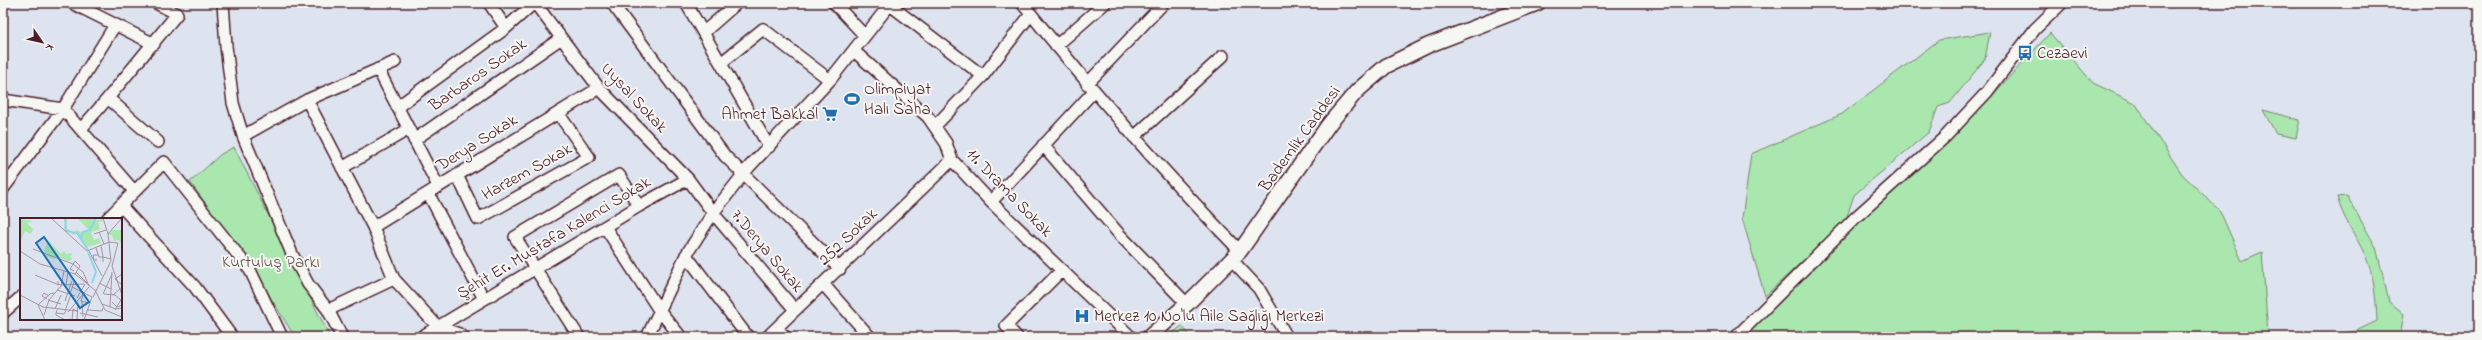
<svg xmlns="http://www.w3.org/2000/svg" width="2482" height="340" font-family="'Indie Flower',sans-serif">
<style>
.green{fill:#a9e7af;stroke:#7a836d}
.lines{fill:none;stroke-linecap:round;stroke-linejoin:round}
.minor-casing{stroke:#4a1f2b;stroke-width:14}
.tertiary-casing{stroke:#4a1f2b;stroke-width:17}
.minor{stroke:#f6f6f2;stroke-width:11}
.tertiary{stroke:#f6f6f2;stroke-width:14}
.labels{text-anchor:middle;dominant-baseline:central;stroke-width:4;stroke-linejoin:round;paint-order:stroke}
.poi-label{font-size:17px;fill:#4a1f2b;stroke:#f6f6f2;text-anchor:start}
.street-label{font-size:17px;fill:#4a1f2b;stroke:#f6f6f2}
.park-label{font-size:17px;fill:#62514c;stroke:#f6f6f2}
.inset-river{fill:none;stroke:#8cd6ed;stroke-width:2}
.inset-road{fill:none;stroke:#a395a1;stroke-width:1}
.view{fill:#1f6fb2;fill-opacity:0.15;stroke:#1f6fb2;stroke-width:2}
.inset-edge{fill:none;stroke:#4a1f2b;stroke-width:2}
</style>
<rect width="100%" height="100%" fill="#dee4ef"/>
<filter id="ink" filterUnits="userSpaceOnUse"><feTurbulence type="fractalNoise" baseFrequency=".025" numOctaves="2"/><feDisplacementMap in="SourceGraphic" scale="8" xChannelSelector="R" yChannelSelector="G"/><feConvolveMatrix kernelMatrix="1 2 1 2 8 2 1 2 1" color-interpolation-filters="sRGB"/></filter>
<g filter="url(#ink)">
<path class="green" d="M1990 32 1985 59 1950 103 1938 107 1929 132 1854 195 1845 222 1765 296 1742 218 1751 154 1842 114 1939 40Z
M2050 33 2093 83 2135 103 2182 174 2220 211 2242 261 2262 252 2268 335 2271 337H1743L1843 237 1965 125Z
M2263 110 2300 120 2296 138 2276 134Z
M234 147 330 337H295L249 263 190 182 221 154Z
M2347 196 2376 247 2389 301 2404 314 2400 337H2318L2356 331 2377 321C2376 298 2374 275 2365 255 2355 234 2343 219 2337 197Z
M1182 326 1191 337H1167Z"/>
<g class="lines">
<defs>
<path id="minor" d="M72 3 154 44
M156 3 177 14 108 98 158 142
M223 3 226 46 233 103 243 136 292 254 308 284 328 310 342 337
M489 3 506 28
M535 3 599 88 688 179 713 213 795 310
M612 3 725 156 840 269
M686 3 769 147
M834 3 865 36
M1022 3C1091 89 1163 172 1240 251
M890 5 983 76
M704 32 737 3
M1056 46 1105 3
M854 51 928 117 946 143 952 160 991 202 1131 337
M721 63 763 29 830 80
M378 69 438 186
M1087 84 1161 6 1160 3
M3 100 63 109 134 191
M307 100 373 227 394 279 438 327
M397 107 506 28 534 3
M935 126 983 76 1031 14
M81 129 108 98
M243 136 307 100 395 62
M1134 137 1223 56
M414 140 560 39
M1043 145 1119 234 1187 304
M342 168 409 129
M457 175 478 219 589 157 558 113
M3 189 63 109 115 25
M428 193 484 299
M991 202 1094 91
M121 206 195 287 232 337
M107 219 164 162 250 270 282 337
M373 227 599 88
M605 227 659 310 681 337
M686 255 748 337
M1232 260 1259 289 1287 337
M823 284 870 337
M328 310 394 279
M3 313 21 297
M438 327 459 334 463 337
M777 328 785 337
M421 337 639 206 688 179
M579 337 515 237 619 175 639 206
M647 337 686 255 713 213 749 167 830 80 891 3
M767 337 952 160
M1017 337 1006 326 1062 270
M1736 337 1857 216 1945 137 1987 92 2035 29 2062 3"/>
<path id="tertiary" d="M1149 337 1187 304 1240 251 1329 124 1357 91 1386 66 1429 45 1538 3"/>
</defs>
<use href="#minor" class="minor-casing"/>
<use href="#tertiary" class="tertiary-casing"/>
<use href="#minor" class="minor"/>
<use href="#tertiary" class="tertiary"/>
</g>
</g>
<defs>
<symbol id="bus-bare" viewBox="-9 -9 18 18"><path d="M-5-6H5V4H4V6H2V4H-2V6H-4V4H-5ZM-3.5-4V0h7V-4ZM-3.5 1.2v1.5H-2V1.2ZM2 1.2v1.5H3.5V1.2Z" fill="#1f6fb2" stroke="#f6f6f2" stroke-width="2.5" paint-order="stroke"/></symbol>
<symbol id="stadium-bare" viewBox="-9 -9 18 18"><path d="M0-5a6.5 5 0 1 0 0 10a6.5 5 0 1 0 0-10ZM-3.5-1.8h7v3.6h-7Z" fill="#1f6fb2" stroke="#f6f6f2" stroke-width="2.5" paint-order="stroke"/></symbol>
<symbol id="supermarket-bare" viewBox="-9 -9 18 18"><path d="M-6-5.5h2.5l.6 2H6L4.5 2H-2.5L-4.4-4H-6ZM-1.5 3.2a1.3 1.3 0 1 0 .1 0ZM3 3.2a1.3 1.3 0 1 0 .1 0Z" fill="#1f6fb2" stroke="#f6f6f2" stroke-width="2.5" paint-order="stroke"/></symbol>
<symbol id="hospital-bare" viewBox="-9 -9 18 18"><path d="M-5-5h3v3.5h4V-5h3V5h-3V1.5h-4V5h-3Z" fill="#1f6fb2" stroke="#f6f6f2" stroke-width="2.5" paint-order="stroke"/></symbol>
</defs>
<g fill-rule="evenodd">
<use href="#bus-bare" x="2014" y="42" width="22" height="22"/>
<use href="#stadium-bare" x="841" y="88" width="22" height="22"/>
<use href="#supermarket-bare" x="819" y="103" width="22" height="22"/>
<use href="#hospital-bare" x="1071" y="305" width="22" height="22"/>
</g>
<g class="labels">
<g class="poi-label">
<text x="2037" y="53">Cezaevi</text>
<text x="864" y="89">Olimpiyat<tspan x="864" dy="20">Halı Saha</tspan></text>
<text x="818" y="114" text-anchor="end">Ahmet Bakkal</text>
<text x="1094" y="316">Merkez 10 No'lu Aile Sağlığı Merkezi</text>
</g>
<g class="street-label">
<text transform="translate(478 75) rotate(-35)">Barbaros Sokak</text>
<text transform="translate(634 98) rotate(47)">Uysal Sokak</text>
<text transform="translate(1300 139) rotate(-54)">Bademlik Caddesi</text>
<text transform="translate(477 143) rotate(-32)">Derya Sokak</text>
<text transform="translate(527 172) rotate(-29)">Harzem Sokak</text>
<text transform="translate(1009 193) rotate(46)">11. Drama Sokak</text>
<text transform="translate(848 237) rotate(-44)">252 Sokak</text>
<text transform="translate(554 238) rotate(-31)">Şehit Er. Mustafa Kalenci Sokak</text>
<text transform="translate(767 251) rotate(50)">7.Derya Sokak</text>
</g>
<g class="park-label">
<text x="271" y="262">Kurtuluş Parkı</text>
</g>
</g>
<g transform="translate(20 218)">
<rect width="102" height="102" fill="#dee4ef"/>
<path d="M43 0 47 1 46 10 54 15 56 12 62 14 68 11 57 0H76V3L82 0 83 3 78 4 80 11 71 14 74 22 79 20 81 25 67 29V32L57 15 54 17 44 11 46 3ZM0 1 13 3 7 5 13 11 11 16 5 13 0 25ZM92 12H102L101 26 99 22 94 23 92 17H88ZM27 21 41 36 44 33 47 37 48 35 52 36 50 39 53 41 48 43 39 39 33 41 26 38 24 32 28 24 26 22 23 25Z" fill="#a9e7af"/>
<path class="inset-river" d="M45 0 46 13 57 15 68 32M61 20 63 14 70 12 76 0M68 34 76 54 72 65"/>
<path class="inset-road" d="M31 0 67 33 89 24 98 25 92 48M79 14 84 26M74 16 86 12M88 16 102 0M81 28 83 39 91 41M76 30 79 39H83V44M13 31 53 46 63 54 69 68M0 33 20 46 55 56 76 73M69 33 82 58M77 42H74L73 37H78M92 48 102 77M54 53 50 51 55 43 60 48 55 56M56 54 67 65M102 56 95 61 102 67M15 57 39 67M38 63V66L41 67 64 66M79 65 91 71M46 67 48 54M52 69 72 79M37 72 55 78M76 74 85 92 102 99M50 76 54 64M83 76 92 56M84 76 95 77 101 82M0 77 23 89 57 93M63 77 61 83 69 85M93 77 102 69M73 79 91 43 88 16 83 0M57 80 65 66M27 81 22 78 24 75 29 78M28 82 41 86M45 83 52 63M62 83 63 99M92 84 97 89 102 87M82 86 96 91 102 90M90 89 92 54M35 91 41 77M37 92 36 95 44 96 46 93M68 92 82 93 83 90M95 92 102 80M45 93 51 76M48 94 69 69M36 95V97L45 102M60 95 78 99M24 97 29 82 41 68 44 53M49 101 52 102 53 91 57 93M25 102 18 87 30 76 34 75M57 102 58 85M64 102 72 79"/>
<path class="view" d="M24 19 69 84 60 90 16 25Z"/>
<rect width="102" height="102" class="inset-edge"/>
</g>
<rect width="2482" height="340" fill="none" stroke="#f6f6f2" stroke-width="16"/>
<rect x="8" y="8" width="2466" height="324" fill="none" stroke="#4a1f2b" stroke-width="1.5" filter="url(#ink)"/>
<g transform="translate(42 42) rotate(124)" stroke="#f6f6f2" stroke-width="3" paint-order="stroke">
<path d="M0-3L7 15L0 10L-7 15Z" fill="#4a1f2b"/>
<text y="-6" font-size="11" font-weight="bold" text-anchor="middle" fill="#4a1f2b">K</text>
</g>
</svg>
